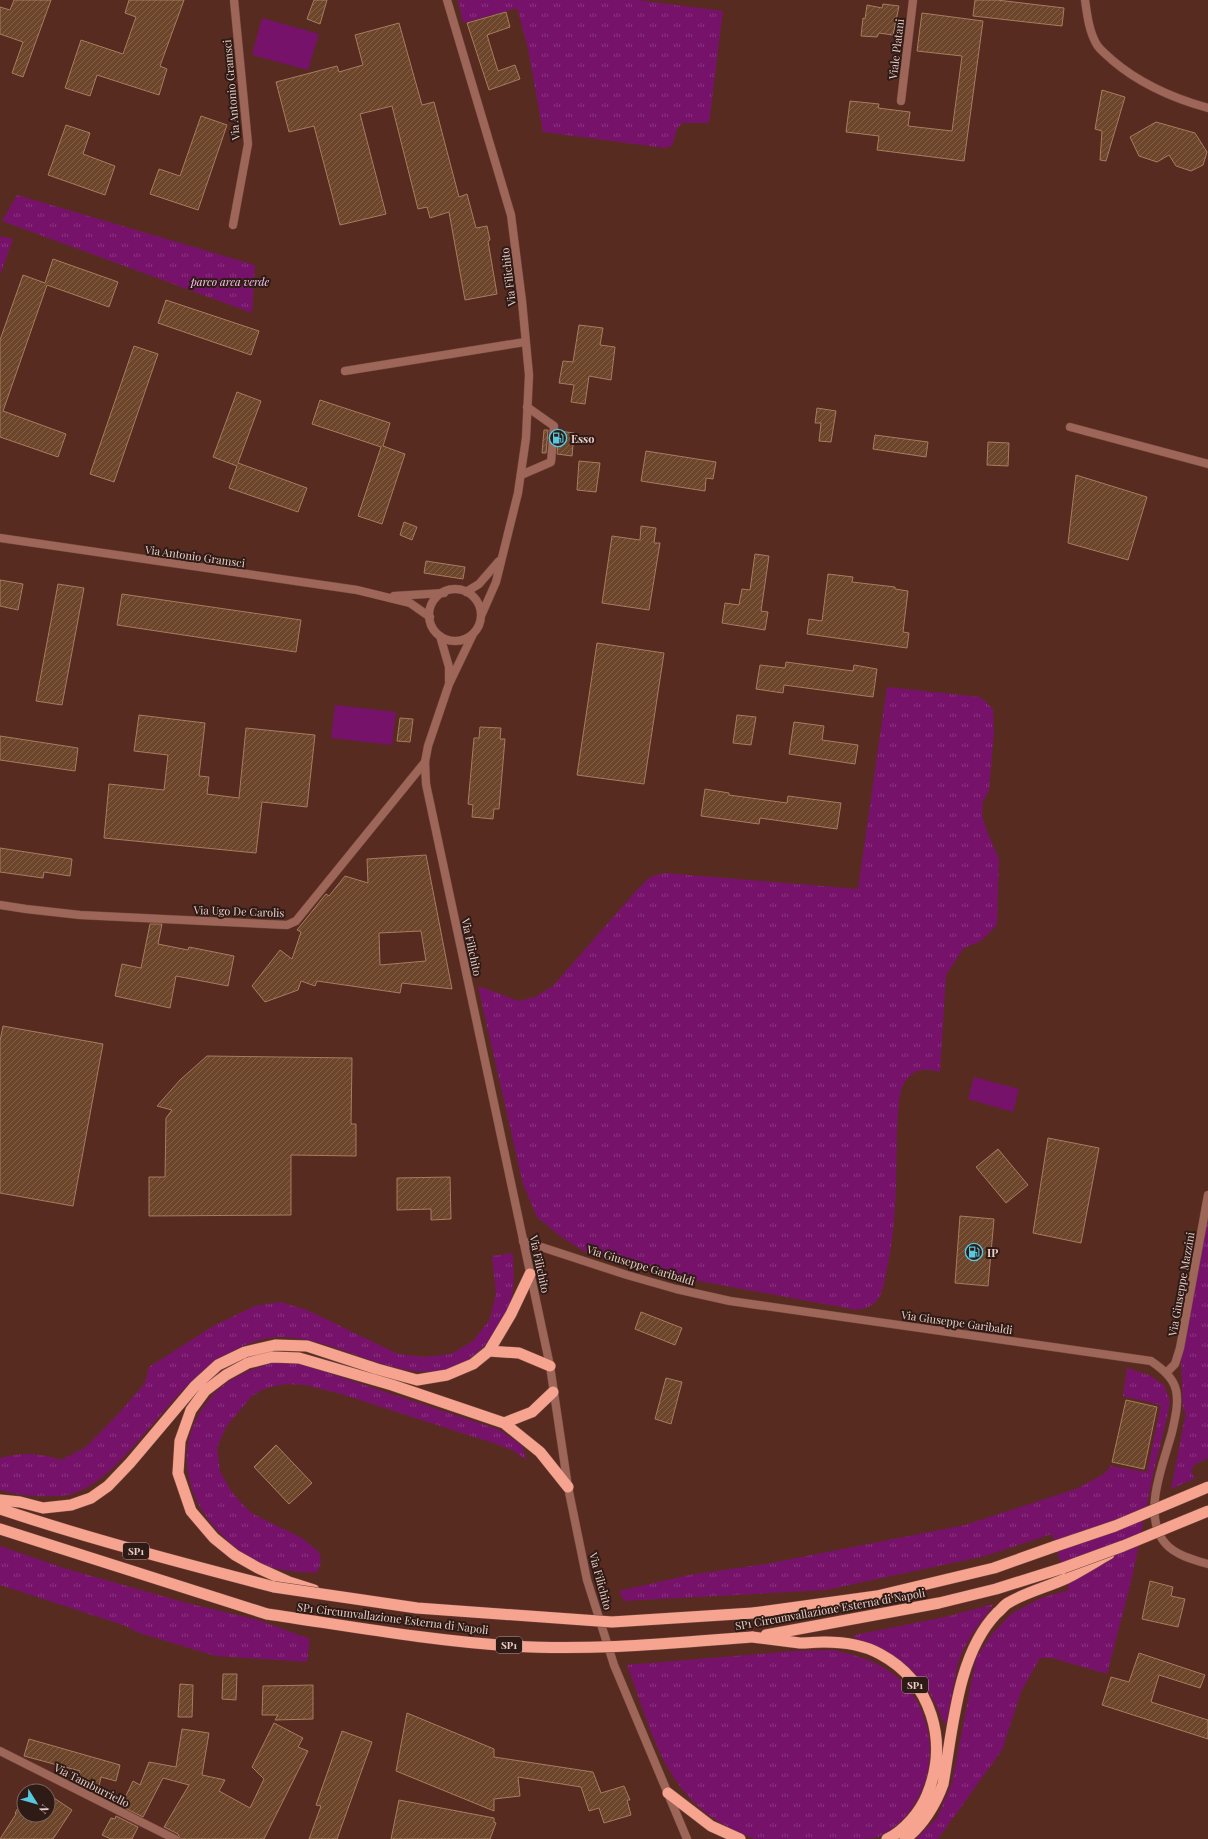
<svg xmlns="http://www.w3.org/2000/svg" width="1208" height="1839" font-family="'Playfair Display',serif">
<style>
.grass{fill:url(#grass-tufts)}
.garden{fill:#77126b}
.building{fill:url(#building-hatch);stroke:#a77c5f;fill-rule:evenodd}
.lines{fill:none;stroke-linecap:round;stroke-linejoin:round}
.service-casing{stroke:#72483f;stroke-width:9}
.minor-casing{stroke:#72483f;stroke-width:9}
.tertiary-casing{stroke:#72483f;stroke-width:9}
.trunk-casing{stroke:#72483f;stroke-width:12}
.service{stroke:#9d6659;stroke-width:8}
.minor{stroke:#9d6659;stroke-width:8}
.tertiary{stroke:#9d6659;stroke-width:8}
.trunk{stroke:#f6a490;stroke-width:11}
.trunk-bridge-casing{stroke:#72483f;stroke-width:12;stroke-linecap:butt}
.trunk-bridge{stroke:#f6a490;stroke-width:11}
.labels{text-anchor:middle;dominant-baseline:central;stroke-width:4;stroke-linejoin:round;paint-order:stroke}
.shield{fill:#2f1b16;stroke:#b29891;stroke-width:1}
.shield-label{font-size:10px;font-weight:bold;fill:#eacdc6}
.street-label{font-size:11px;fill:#eacdc6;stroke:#2f1b16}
.park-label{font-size:11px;font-style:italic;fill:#f8c5ed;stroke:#2f1b16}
.poi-label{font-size:11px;font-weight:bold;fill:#eacdc6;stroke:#2f1b16;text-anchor:start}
</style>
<defs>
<pattern id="grass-tufts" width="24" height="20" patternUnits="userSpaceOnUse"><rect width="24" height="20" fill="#77126b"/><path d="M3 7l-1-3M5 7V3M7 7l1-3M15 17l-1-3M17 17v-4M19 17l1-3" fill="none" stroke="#8a337f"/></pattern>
<pattern id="building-hatch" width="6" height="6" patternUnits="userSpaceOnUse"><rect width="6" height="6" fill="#6d452a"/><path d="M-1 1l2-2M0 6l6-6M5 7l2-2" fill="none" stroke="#825f47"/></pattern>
</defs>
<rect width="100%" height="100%" fill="#582b21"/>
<path class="grass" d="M458 0H637L723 11 709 123H682L677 129 672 146 665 148 543 132 528 48 517 8 463 23Z
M17 195 255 265 252 313 2 221Z
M0 236 13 239 0 275Z
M887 687 980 697 993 709 994 733 989 791 983 801 982 816 988 834 999 859 997 925 981 941 964 948 946 975 940 1072C924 1068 914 1068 904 1083 898 1092 898 1121 897 1131 896 1179 897 1227 886 1273 884 1282 883 1292 878 1299 872 1307 866 1308 857 1310L699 1281 642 1268 585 1252 560 1236 537 1217 523 1184 478 986 519 1001 535 997 553 986 636 891 650 877 665 873 858 889Z
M1208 1201V1458C1200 1462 1186 1466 1194 1477H1198L1171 1489 1186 1412 1183 1409 1181 1360 1182 1350Z
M513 1253C513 1265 515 1278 513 1290 510 1312 497 1334 481 1349 415 1413 332 1320 260 1340 202 1356 170 1406 131 1449 113 1468 95 1488 68 1495 63 1496 57 1496 52 1496 30 1497 21 1495 0 1490V1458C22 1452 40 1453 61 1460L86 1447 119 1413 145 1383 149 1367 215 1325 255 1306 280 1302 307 1310 398 1354 425 1357 451 1354 473 1341 490 1319 496 1293 492 1256Z
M271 1363 301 1364 500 1430 522 1446 527 1460 512 1450 496 1444 341 1394 305 1385 286 1384 270 1387 260 1391 251 1397 226 1427 217 1448 220 1471 231 1491 245 1507 253 1514 302 1538 319 1552 321 1562 317 1573C299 1572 281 1571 264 1565 249 1560 236 1548 224 1537 182 1498 172 1440 213 1395 228 1378 250 1370 271 1363Z
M1127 1368 1149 1375 1164 1385 1170 1401 1167 1417 1153 1475 1132 1578 1107 1674 1052 1658H1040L1021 1692 1002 1750 938 1839H916L937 1818 952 1783 976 1658 992 1634 1011 1614 1041 1598 1069 1590 1052 1534 985 1556 826 1590 624 1601 619 1591 689 1575 766 1564 965 1525 1076 1489 1104 1474 1111 1466 1147 1472 1161 1405 1123 1396Z
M0 1546 67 1569 183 1602 258 1620 310 1639 307 1662 216 1656 139 1633 123 1625 0 1585Z
M994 1604 974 1631 962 1652 958 1663 946 1724H944C928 1678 901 1652 854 1638L855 1635 945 1617Z
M834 1650C857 1656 879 1661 897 1677 948 1721 938 1810 876 1838 868 1839 855 1839 846 1839 816 1839 785 1839 755 1839 668 1808 656 1744 627 1665L795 1651Z"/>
<path class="garden" d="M262 18 319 34 308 70 252 55Z
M335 705 396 712 392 745 331 738Z
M974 1077 1019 1089 1013 1112 968 1099Z"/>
<path class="building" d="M14 0H51L23 77 12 73 23 42 0 34V7L10 10Z
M129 0H184L160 66 167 69 159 95 97 75 90 96 65 88 81 40 123 54 136 17 125 13Z
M314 0H327L320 24 307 19Z
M975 0H997L1064 8 1062 26 973 16Z
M883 4 899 6 893 35 879 33 877 37 861 36 863 18 865 19 867 5 882 8Z
M506 12 510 27 487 35 498 71 515 65 520 79 489 90 467 23Z
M922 13 983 21 964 161 877 150 879 136 846 132 850 101 879 104 878 108 910 112 908 126 952 131 962 56 917 51Z
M399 23 422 105 434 102 459 197 467 194 476 228 487 226 490 240 488 241 497 294 465 300 449 212 430 218 427 207 418 209 392 106 360 114 386 214 340 225 314 126 289 132 276 82 337 66 339 72 363 65 355 35Z
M1102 90 1125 97 1106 161 1100 160 1102 131 1095 129Z
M201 116 227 125 198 210 150 194 159 169 180 176Z
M1156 122 1195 133 1207 152 1203 165 1191 171 1176 166 1169 155 1157 162 1139 156 1130 137Z
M66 125 90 133 83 154 115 166 105 195 48 175Z
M53 259 118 282 109 307 47 285 3 411 66 434 58 457 0 437V340L23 275 45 283Z
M166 300 259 331 251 355 158 323Z
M579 325 603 328 600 345 615 347 611 380 589 376 585 404 571 402 574 385 559 383 563 361 573 362Z
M134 346 158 354 114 482 90 474Z
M237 392 261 401 238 463 307 488 298 512 229 488 237 466 213 457Z
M320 400 390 423 383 446 405 454 382 524 358 516 381 447 312 424Z
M817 408 836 411 831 442 819 441 821 423H815Z
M544 430H548L546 453H542Z
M559 431 574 433 572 456 557 454Z
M875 435 928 442 926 457 873 449Z
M988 442 1009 443 1008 466 987 465Z
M646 451 716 462 713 479 706 478 705 491 641 481Z
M579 461 600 463 596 492 577 490Z
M1076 475 1147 497 1128 560 1068 543Z
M404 522 417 527 412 540 400 535Z
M641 526 656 528 654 543H660L649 610 602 603 612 536 640 540Z
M755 554 769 556 761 611 768 612 765 630 722 623 725 603 739 605 742 589 750 590Z
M426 561 465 567 463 579 424 573Z
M828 574 853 577 852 582 895 587V589L908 591 903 632 909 633 907 648 807 634 809 619 822 621Z
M0 580 23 584 18 610 0 606Z
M58 584 84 588 62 705 36 701Z
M122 594 301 620 296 652 117 625Z
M597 643 664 653 644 784 577 775Z
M786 662 853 671 854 665 877 669 873 697 784 685 783 693 756 689 760 665 785 668Z
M139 715 205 723 199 776 209 777 207 794 239 798 246 728 315 735 307 807 262 802 256 853 104 838 109 784 164 790 168 755 134 751Z
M737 715 756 717 751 745 733 743Z
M400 718 413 719 410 742 397 741Z
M794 722 824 726 822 740 858 745 855 764 789 754Z
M480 727 501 728 500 739H505L499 809H494L493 819 472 817 473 805 468 804 474 738H479Z
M0 736 78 748 75 771 0 760Z
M705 789 729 793V795L787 803 788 796 841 803 837 829 760 818 759 824 701 816Z
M0 848 72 859 70 876 44 872 43 878 0 872Z
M426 855 452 989 402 983 400 993 317 981 315 986 301 981 298 990 265 1002 252 986 280 950 292 959 301 932 297 930 326 894 329 896 345 876 368 883 367 859ZM421 931 426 961 380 965 379 933Z
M150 924H162L158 944 188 950 189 947 234 956 228 986 176 976 170 1008 115 996 122 964 141 968Z
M3 1026 103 1044 73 1206 0 1193V1041Z
M207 1056 352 1058 351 1124H356V1156L291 1155V1215L149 1216V1177H165L166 1118 172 1110 157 1106 180 1080Z
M1048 1138 1099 1148 1081 1243 1033 1233Z
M998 1149 1028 1185 1006 1203 976 1167Z
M450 1177 451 1219 431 1220V1209L397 1210V1178Z
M960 1216 994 1219 988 1286 955 1283Z
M641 1312 682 1328 675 1345 635 1329Z
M666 1378 682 1382 671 1424 655 1419Z
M1126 1400 1157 1407 1144 1469 1112 1462Z
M276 1445 312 1483 289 1504 254 1467Z
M1150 1581 1173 1587 1171 1596 1185 1599 1178 1627 1142 1619Z
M1139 1653 1205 1675 1200 1688 1159 1675 1151 1702 1208 1720V1739L1102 1705 1111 1677 1129 1682Z
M223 1674H237L236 1700 222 1699Z
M180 1684 193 1685 192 1717H178Z
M313 1685V1719L275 1720 278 1715H262L263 1686Z
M407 1713 494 1749V1757L593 1772 601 1793 624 1786 630 1800H627L631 1815 604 1823 599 1808 589 1811 581 1787 518 1777 520 1796 494 1799V1811L396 1771Z
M274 1723 303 1738 298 1747 308 1751 264 1839H180L178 1834 164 1827 189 1785 163 1778 143 1817 121 1806 133 1781 140 1785 149 1762 176 1767 182 1729 209 1733 202 1775 225 1780 219 1791 250 1808 264 1779 252 1767Z
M342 1731 372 1742 337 1839H309L321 1806 316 1805Z
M29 1739 120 1765 116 1781 101 1777 99 1786 78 1780 80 1771 24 1756Z
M33 1784 44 1791H29Z
M48 1794 72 1810 53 1839H0L16 1814 15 1813 24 1799V1815H48Z
M399 1800 494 1818V1822L496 1823 490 1839H391Z
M116 1816 138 1827 132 1839H111L102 1835 111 1818 115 1819Z"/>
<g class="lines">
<defs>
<path id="service" d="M233 225 248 144 234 0
M521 475 551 462 554 426 527 407"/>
<path id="minor" d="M1085 0C1087 14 1089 32 1097 45 1101 51 1107 55 1112 60 1140 84 1172 98 1208 108
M901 101 913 0
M345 371 525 342
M1070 427 1208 464
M0 538 357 590 410 603 430 617
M394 596 444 593
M0 905 26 909 80 915 287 925 296 921 425 762
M523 1241 627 1275 676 1289 730 1301 1151 1361C1161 1368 1173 1377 1176 1390 1179 1403 1175 1419 1172 1432 1164 1463 1141 1514 1165 1543 1175 1555 1194 1560 1208 1564
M1166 1373 1175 1364 1180 1348 1208 1195"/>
<path id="tertiary" d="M447 0 511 215 522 301 529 375 526 438 518 493 496 582 481 616
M429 615a26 26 0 1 1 52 0a26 26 0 1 1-52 0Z
M466 592 479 584 499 561
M473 634 449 684 428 746 425 762 426 784 550 1366 568 1487 587 1580 614 1665 687 1839
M440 636 449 667V681
M0 1751 175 1839"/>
<path id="trunk" d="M489 1351 519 1353 550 1366
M504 1423 532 1412 553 1392
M0 1500 20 1502 43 1508 71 1505 91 1498 108 1486 130 1463 195 1386 218 1365 245 1352 275 1345 307 1346 377 1369 417 1380 447 1375 473 1364 489 1351 511 1314 530 1274
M0 1509C90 1539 182 1563 274 1587
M0 1529 267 1614
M314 1590 289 1582 258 1568 235 1555 214 1538 191 1511 178 1473 180 1441 191 1410 205 1391 226 1375 248 1363 272 1357 299 1358 392 1385 504 1423 540 1452 568 1487
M753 1613 877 1596 994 1568 1056 1546
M766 1635 939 1603 996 1589 1063 1568
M752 1637C768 1639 784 1641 800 1643 808 1643 816 1642 824 1642 842 1642 864 1645 880 1654 932 1682 949 1742 927 1795 920 1812 904 1831 887 1839
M668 1793 711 1826 740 1839
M905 1839C922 1827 936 1804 943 1784 953 1729 957 1654 997 1613 1001 1610 1004 1605 1008 1603 1026 1592 1048 1587 1067 1578 1081 1571 1095 1562 1109 1554"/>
</defs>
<use href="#service" class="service-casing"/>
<use href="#minor" class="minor-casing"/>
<use href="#tertiary" class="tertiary-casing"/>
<use href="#trunk" class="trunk-casing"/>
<use href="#service" class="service"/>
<use href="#minor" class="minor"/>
<use href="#tertiary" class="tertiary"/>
<use href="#trunk" class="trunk"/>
<defs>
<path id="trunk-bridge" d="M1056 1546 1115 1526 1208 1487
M1063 1568 1123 1546 1208 1511
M274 1587 417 1608 612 1622 753 1613
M267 1614C349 1626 431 1641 513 1646 593 1651 672 1643 752 1637"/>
</defs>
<use href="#trunk-bridge" class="trunk-bridge-casing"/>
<use href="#trunk-bridge" class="trunk-bridge"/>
</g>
<defs>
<symbol id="fuel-ring" viewBox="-11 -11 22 22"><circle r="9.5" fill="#2f1b16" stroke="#56c9e1" stroke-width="1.5"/><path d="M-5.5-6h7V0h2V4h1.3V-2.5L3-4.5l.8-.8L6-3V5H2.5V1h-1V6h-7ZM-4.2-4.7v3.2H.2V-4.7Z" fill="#56c9e1"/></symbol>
</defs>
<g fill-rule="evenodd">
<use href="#fuel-ring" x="548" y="428" width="20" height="20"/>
<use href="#fuel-ring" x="964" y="1242" width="20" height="20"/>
</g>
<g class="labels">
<g class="shield">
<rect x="123" y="1543" width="26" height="16" rx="3"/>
<rect x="496" y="1637" width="26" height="16" rx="3"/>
<rect x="902" y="1677" width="26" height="16" rx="3"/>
</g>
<g class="shield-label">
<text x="136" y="1551">SP1</text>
<text x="509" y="1645">SP1</text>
<text x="915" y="1685">SP1</text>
</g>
<g class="street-label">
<text transform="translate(896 49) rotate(-83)">Viale Platani</text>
<text transform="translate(231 90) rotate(-95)">Via Antonio Gramsci</text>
<text transform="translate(508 277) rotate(-97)">Via Filichito</text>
<text transform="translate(195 556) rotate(8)">Via Antonio Gramsci</text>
<text transform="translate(239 911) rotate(2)">Via Ugo De Carolis</text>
<text transform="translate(472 947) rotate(78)">Via Filichito</text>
<text transform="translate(540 1264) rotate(78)">Via Filichito</text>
<text transform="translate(641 1265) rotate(17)">Via Giuseppe Garibaldi</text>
<text transform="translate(1181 1284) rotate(-80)">Via Giuseppe Mazzini</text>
<text transform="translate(957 1322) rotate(8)">Via Giuseppe Garibaldi</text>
<text transform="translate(601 1581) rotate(75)">Via Filichito</text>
<text transform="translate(830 1609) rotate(-10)">SP1 Circumvallazione Esterna di Napoli</text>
<text transform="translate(393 1618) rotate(7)">SP1 Circumvallazione Esterna di Napoli</text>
<text transform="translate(92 1785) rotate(27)">Via Tamburriello</text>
</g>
<g class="park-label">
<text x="230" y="281">parco area verde</text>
</g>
<g class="poi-label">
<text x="571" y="438">Esso</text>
<text x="987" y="1252">IP</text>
</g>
</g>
<g transform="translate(36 1803) rotate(127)"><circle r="19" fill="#2f1b16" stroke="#7a625c"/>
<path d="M0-3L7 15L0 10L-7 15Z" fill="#56c9e1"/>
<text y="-6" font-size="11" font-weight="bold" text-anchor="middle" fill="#eacdc6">N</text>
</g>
</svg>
